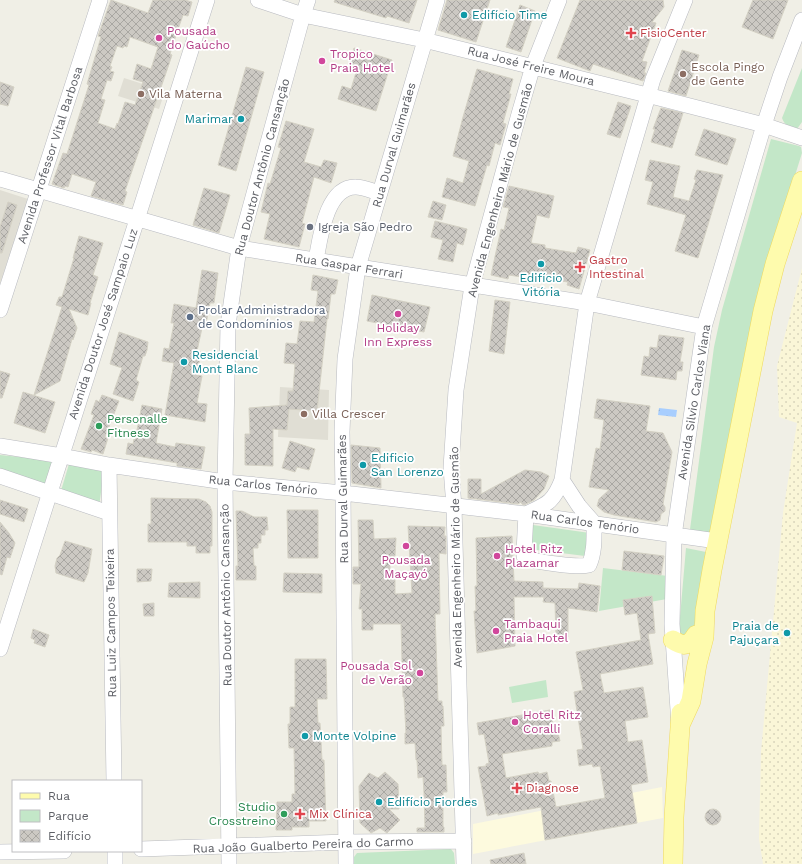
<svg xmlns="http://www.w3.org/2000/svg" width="802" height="864" font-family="'Work Sans',sans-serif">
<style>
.commercial{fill:#fdfade}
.education{fill:#e0ded4}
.green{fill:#c3e7c8}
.sand{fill:url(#sand-dots)}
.water{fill:url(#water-ripples)}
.building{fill:url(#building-cross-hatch);stroke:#d4d1c4;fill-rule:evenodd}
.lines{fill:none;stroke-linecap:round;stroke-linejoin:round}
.minor-casing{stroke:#b8bac0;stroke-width:16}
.major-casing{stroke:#efd95f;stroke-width:20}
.minor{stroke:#fff;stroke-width:15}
.major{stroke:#fefbad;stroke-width:19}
.culture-dot{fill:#0f9aa8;stroke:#fff;stroke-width:1.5}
.health-dot{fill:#e0444e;stroke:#fff;stroke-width:1.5}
.hotel-dot{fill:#d1479c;stroke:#fff;stroke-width:1.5}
.education-dot{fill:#8d6e63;stroke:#fff;stroke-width:1.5}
.worship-dot{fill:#6b7280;stroke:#fff;stroke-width:1.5}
.service-dot{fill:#5c6f8a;stroke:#fff;stroke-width:1.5}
.leisure-dot{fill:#2e9e5b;stroke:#fff;stroke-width:1.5}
.labels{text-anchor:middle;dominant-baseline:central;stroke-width:3.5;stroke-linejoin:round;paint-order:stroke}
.culture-label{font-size:12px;fill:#0d838f;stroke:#fff;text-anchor:start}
.hotel-label{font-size:12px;fill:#b23c85;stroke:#fff;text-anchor:start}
.health-label{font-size:12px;fill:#be3a42;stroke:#fff;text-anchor:start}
.street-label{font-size:12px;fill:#5e6066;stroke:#fff}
.education-label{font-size:12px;fill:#785e54;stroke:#fff;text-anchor:start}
.worship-label{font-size:12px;fill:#5b616d;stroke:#fff;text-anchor:start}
.service-label{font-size:12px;fill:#4e5e75;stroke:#fff;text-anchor:start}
.leisure-label{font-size:12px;fill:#27864d;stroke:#fff;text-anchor:start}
</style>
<defs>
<pattern id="sand-dots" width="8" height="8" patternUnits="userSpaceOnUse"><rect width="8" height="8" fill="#faf6d7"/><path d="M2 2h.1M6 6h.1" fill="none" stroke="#d9d5bb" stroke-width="1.8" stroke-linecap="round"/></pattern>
<pattern id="water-ripples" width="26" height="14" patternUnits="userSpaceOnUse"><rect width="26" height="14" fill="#a8cefe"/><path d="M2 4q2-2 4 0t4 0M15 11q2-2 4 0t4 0" fill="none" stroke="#8cabd1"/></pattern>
<pattern id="building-cross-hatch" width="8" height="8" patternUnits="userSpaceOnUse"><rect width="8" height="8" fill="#ccc9c3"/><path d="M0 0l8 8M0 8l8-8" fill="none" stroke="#a9a7a2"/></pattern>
</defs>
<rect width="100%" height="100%" fill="#f0efe6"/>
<path class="commercial" d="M662 787 663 818 473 854V824Z"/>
<path class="education" d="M124 78 165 91 159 109 118 96Z
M0 190 28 199 0 284Z
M280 387 329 390 328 440 278 437Z"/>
<path class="green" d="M802 68V122L797 129C789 127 785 126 782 118Z
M771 139 799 146 801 147 802 153 773 246 714 536 689 537 714 347 722 310Z
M0 455 50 460 52 464 48 485 0 474Z
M69 464 104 470 99 507 60 494Z
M533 525 590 533 585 556 529 549Z
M686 548 706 552 708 553 710 558 691 640H678Z
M603 568 668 576 667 599 599 611Z
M546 680 548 697 512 703 509 687Z
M451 849 454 853 455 864H354V857L357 853Z"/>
<path class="sand" d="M802 268V864H763L759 839 761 752 783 513 797 423 779 417 777 366Z"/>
<path class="water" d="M659 408 677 410 676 417 658 415Z"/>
<path class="building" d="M111 0 148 13 153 0H185L192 2 188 16 183 15 177 32 170 54 172 55 167 70 125 191 127 192 123 205 91 196 96 182 72 174 68 187 65 186 64 188 52 184 63 153 67 154 89 85 87 84 101 37 98 36ZM130 37 158 47 151 69 137 64 133 79 143 82 135 105 125 102 118 124 117 123 115 129 98 123 105 100 101 99 107 80 111 81 114 72 110 71 112 67 110 66 117 46 123 48 124 46 127 47Z
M335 0H417L409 23 387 16 386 18 334 2Z
M447 0H490L476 42 438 30Z
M580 0H663L664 7 652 22 656 23 642 61 647 62 644 73H646L643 81 593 64 590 71 557 58Z
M753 0H788L773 39 742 27Z
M520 5 535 11 521 52 506 47Z
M354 48 392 60 376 111 338 99 342 86 351 89 358 66 349 63Z
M682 50 699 55 686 96 668 91Z
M246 67 264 72 236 171 218 165Z
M477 69 513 79 509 94H511L503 123 506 124 500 145 495 143 489 166 487 165 475 206 442 197 447 178 463 183 469 161 453 156 463 117Z
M0 82 14 87 8 106 0 104Z
M618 102 631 106 620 138 607 134Z
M661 108 683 113 672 148 651 142 655 129H653Z
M286 121 314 129 304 162 321 167 324 160 337 163 331 183 314 177 302 223 305 224 299 247 264 239 270 214 261 212 268 183 270 184 281 148 278 147Z
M704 129 736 139 727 165 695 155Z
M650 160 680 166 673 197 689 201 696 180 694 179 697 170 723 175 698 258 675 251 686 215 647 204 653 182 645 180Z
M509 186 554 196 549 218 537 215 531 243 545 245V248L576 253 578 247 590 250 579 289 567 285 568 282 540 278V280L509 275 508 279 491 275 501 229 504 230 509 208 503 207Z
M204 188 230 195 219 233 193 225Z
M433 201 446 205 442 220 428 217Z
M8 202 17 205 2 253H0V227Z
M435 221 467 229 463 245 457 243 453 262 438 259 443 240 431 237Z
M79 236 103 243 93 275 98 277 90 303H91L88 315 69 309 77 328 73 340 72 339 60 381 34 395 62 307 56 305 59 297H62L74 258H73Z
M202 270 218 273 214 303H210L205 329 202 328 197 351 201 352 197 375 202 376 197 403 207 404 205 422 165 415 174 363 162 361 164 348 169 349 174 323H171L174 304 196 308Z
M313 275 338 280 335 294H331L328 319H327L317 411 289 409 287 430 273 429V466L245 465V434H250L249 408 287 405 288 391H293L295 364 284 363 286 343 297 344 300 321 314 322 318 291 311 290Z
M372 295 430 307 424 332 367 321Z
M495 300 510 302 504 354 489 351Z
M119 332 148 342 147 350 145 356H143L136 380 139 382 133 401 113 394 122 368 110 364Z
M659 335 684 338 680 362H683L682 371H677L676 380 641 375 644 356 649 357 650 347 657 348Z
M0 371 10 374 2 398H0Z
M23 392 55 402 45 433 14 423Z
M102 395 119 401 105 437 108 438 103 454 92 450 91 452 81 449 94 415 91 414 96 400 99 402Z
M597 399 650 406 646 431 663 433 672 452 663 504 665 507V511L661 514 660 520 656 522 614 515 604 512 597 506 599 499 609 490 589 487 596 448 600 449 604 420 594 418Z
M142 405 162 409 156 443 175 447 176 443 205 447 201 469 177 466V463L126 454 128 443 133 444 134 439 135 440Z
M290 441 315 449 309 470 297 467 295 472 282 468Z
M351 445 380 448 381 488 352 483Z
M525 470 541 472 549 476 544 489 534 500 524 505 522 504 521 502 518 504 468 498V479H481V494Z
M151 498 199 499 206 502 210 506 212 512V546H210V553H196V546H187V542H148V524H151Z
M0 500 28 509 24 522 0 514Z
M287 510H318V558H288Z
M236 511H242L254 517H267L268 530H265V535H261V543H258V548H253L254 566H256V580H236V566H238Z
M358 520H373L374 539 396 538 395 556 390 557V577H395V594L412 593 408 526 445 527 444 536H446V554L439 553 440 614H435L438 701H442V706H443L444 726H441L442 765H446L447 792H443V827H444V832H417V828H425L424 793 423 777 418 778 417 760H416L415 743 405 744V733H406L404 697H403L401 624H373V630H362V609H359L361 584H353V567H359Z
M0 522 9 533 15 543 10 558 7 557 2 575 0 574Z
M512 536 514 581 543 582V588L578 589 579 583 600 586 597 612 568 608V637H556L555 603 543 602 544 597H514L515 646 477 653 474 611H476L475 586H477L476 538Z
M65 541 92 549 88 573 84 582 56 573 55 566 57 558 60 555Z
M624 551 664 556 661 575 622 570Z
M137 569H152L151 581 137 582Z
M284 573 322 574V593L283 592Z
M200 582V598L168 597 169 583Z
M652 596 655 633 648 634 653 664 600 674 604 693 643 687 648 717 625 721 628 742 642 740 648 782 631 785 637 823 545 840 541 807 498 815V813L487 816 478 767 486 766V764L489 763 484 734 479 735 477 723 550 710 555 733H558L560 741 552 742V746L502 754 506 778 538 772 539 774 547 772 549 781H551L556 807 605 798 600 766 593 767 592 764 579 766 577 750 583 749 574 692 583 690 576 652 641 640 637 613 625 615 623 600Z
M154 603V616H144L143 604Z
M33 629 49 635 45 647 34 643 35 640 31 638Z
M295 659H326L327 699H317L318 723H320L322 760H324L326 821H309V827H292V830H276L277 802H292V794H295L294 748H289L288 724H290V707H295Z
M385 772 398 784 399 809H389L400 820 387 833 380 828 371 833 360 823 359 786 369 773 378 778Z
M705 817a8 8 0 1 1 16 0a8 8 0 1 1-16 0Z
M524 853 526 864H491L490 860Z"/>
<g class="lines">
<defs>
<path id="minor" d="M258 0 303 15 424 40 647 95 764 125 802 138
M0 179 239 248 587 303 704 327
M316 260C320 239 326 186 356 187 363 187 372 191 380 193
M0 310 100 0
M0 446 62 456 109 465 225 482 343 493 526 514 717 541
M109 465 114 781
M0 476 109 513
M562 480 579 506 594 523C594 537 595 552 589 565 577 568 540 562 527 559L524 556V552L526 514C547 504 553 503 562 480L587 303 653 79 685 0
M0 649 207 0
M679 724 672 624 674 536 704 327 764 125 780 77 802 20
M141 849 346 842 464 841
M0 852 64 851
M115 864V851
M229 864 225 482 228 325 239 248 303 15 308 0
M346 864 343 493 342 432 345 359 358 267 437 0
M464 864 454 507 451 468 456 390 472 286 519 114 533 66 559 0"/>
<path id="major" d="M673 640C683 647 689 646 696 635
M680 725 691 701 697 664 704 637 705 611 712 570 763 311 775 264 802 181
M673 864 674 817 681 713"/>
</defs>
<use href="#minor" class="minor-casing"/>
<use href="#major" class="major-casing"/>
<use href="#minor" class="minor"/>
<use href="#major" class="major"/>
</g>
<g class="culture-dot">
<circle cx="464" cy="15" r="4"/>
<circle cx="241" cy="119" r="4"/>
<circle cx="541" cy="264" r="4"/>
<circle cx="184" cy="362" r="4"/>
<circle cx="363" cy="465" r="4"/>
<circle cx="787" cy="633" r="4"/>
<circle cx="305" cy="736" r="4"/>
<circle cx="379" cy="802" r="4"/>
</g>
<g class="health-dot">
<path d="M629 27h4v4h4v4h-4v4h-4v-4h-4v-4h4z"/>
<path d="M578 261h4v4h4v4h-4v4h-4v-4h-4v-4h4z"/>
<path d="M515 782h4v4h4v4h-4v4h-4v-4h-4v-4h4z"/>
<path d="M298 808h4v4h4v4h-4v4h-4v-4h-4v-4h4z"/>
</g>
<g class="hotel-dot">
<circle cx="159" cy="38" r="4"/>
<circle cx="322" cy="61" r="4"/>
<circle cx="398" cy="314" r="4"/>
<circle cx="406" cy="546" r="4"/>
<circle cx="497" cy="556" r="4"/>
<circle cx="496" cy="631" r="4"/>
<circle cx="420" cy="673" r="4"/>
<circle cx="515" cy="722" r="4"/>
</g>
<g class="education-dot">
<circle cx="683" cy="74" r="4"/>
<circle cx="141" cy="94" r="4"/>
<circle cx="304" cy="414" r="4"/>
</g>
<circle class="worship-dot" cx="310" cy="227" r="4"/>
<circle class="service-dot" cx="190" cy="317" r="4"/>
<g class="leisure-dot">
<circle cx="99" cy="426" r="4"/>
<circle cx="284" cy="814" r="4"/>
</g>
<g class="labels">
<g class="culture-label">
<text x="472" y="15">Edifício Time</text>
<text x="233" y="119" text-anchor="end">Marimar</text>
<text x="541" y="278" text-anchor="middle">Edifício<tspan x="541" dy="14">Vitória</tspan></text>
<text x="192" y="355">Residencial<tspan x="192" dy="14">Mont Blanc</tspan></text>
<text x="371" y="458">Edificio<tspan x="371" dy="14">San Lorenzo</tspan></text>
<text x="779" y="626" text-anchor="end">Praia de<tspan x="779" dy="14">Pajuçara</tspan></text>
<text x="313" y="736">Monte Volpine</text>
<text x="387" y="802">Edifício Fiordes</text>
</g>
<g class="hotel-label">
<text x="167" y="31">Pousada<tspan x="167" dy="14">do Gaúcho</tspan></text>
<text x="330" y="54">Tropico<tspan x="330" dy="14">Praia Hotel</tspan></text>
<text x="398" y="328" text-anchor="middle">Holiday<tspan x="398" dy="14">Inn Express</tspan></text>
<text x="505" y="549">Hotel Ritz<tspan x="505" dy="14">Plazamar</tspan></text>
<text x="406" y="560" text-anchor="middle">Pousada<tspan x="406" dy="14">Maçayó</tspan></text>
<text x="504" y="624">Tambaqui<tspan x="504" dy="14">Praia Hotel</tspan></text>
<text x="412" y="666" text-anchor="end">Pousada Sol<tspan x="412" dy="14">de Verão</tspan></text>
<text x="523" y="715">Hotel Ritz<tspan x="523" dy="14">Coralli</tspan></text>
</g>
<g class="health-label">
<text x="640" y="33">FisioCenter</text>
<text x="589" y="260">Gastro<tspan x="589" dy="14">Intestinal</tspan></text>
<text x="526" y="788">Diagnose</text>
<text x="309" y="814">Mix Clínica</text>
</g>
<g class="street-label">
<text transform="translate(531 66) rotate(14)">Rua José Freire Moura</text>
<text transform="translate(394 145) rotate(-74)">Rua Durval Guimarães</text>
<text transform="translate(50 155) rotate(-72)">Avenida Professor Vital Barbosa</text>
<text transform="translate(262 167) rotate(-75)">Rua Doutor Antônio Cansanção</text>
<text transform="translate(500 190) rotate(-75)">Avenida Engenheiro Mário de Gusmão</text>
<text transform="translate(349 266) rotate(9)">Rua Gaspar Ferrari</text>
<text transform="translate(103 324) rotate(-72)">Avenida Doutor José Sampaio Luz</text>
<text transform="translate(694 402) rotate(-81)">Avenida Silvio Carlos Viana</text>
<text transform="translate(263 485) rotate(6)">Rua Carlos Tenório</text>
<text transform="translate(343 499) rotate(-91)">Rua Durval Guimarães</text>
<text transform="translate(585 522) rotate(8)">Rua Carlos Tenório</text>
<text transform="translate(456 557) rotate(-91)">Avenida Engenheiro Mário de Gusmão</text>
<text transform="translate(226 595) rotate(-91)">Rua Doutor Antônio Cansanção</text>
<text transform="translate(111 623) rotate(-91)">Rua Luiz Campos Teixeira</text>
<text transform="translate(303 845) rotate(-2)">Rua João Gualberto Pereira do Carmo</text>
</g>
<g class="education-label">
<text x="691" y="67">Escola Pingo<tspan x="691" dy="14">de Gente</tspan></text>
<text x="149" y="94">Vila Materna</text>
<text x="312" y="414">Villa Crescer</text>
</g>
<g class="worship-label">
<text x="318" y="227">Igreja São Pedro</text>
</g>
<g class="service-label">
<text x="198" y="310">Prolar Administradora<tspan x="198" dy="14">de Condomínios</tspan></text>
</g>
<g class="leisure-label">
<text x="107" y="419">Personalle<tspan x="107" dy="14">Fitness</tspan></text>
<text x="276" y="807" text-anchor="end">Studio<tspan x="276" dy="14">Crosstreino</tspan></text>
</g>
</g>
<rect x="12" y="780" width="130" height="72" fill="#ffffff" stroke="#bfbfc2"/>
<rect x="20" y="793" width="20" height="6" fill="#fefbad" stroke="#bfbfc2"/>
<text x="48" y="800" font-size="12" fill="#5e6066">Rua</text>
<rect x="20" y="810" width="20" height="12" fill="#c3e7c8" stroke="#bfbfc2"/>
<text x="48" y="820" font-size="12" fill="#5e6066">Parque</text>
<rect x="20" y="830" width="20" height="12" fill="url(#building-cross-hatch)" stroke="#bfbfc2"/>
<text x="48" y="840" font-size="12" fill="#5e6066">Edifício</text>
</svg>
